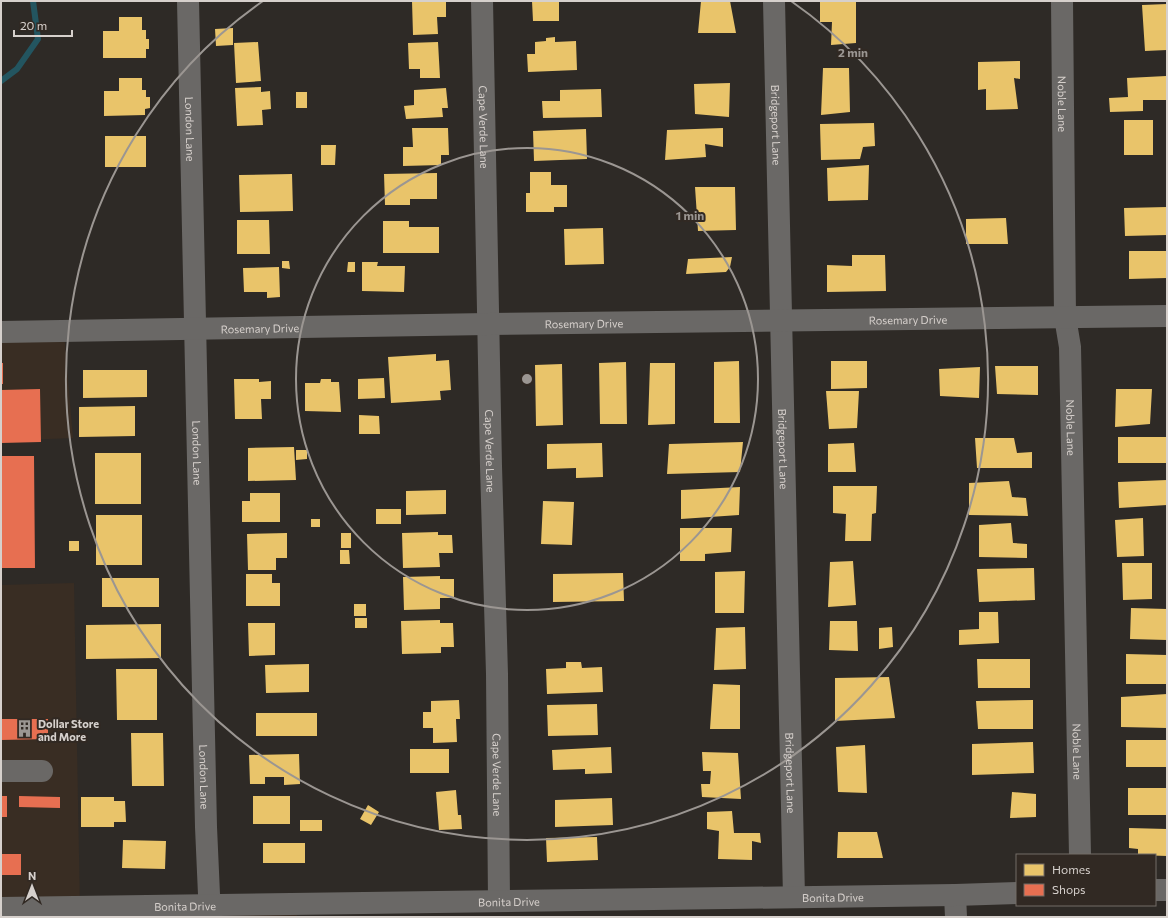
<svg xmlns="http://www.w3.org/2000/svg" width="1168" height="918" font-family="Commissioner,sans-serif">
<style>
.built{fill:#392d23}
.homes{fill:#e9c46a}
.shops{fill:#e76f51}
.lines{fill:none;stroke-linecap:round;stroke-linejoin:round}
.stream{stroke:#235560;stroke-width:6}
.minor{stroke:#6a6866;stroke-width:22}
.ring{fill:none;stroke:#9b9692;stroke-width:2}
.labels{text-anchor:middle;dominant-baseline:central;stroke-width:4;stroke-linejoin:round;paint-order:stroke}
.street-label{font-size:11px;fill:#d6d0cc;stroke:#312923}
.poi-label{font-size:11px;font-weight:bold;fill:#d6d0cc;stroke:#312923;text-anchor:start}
.centre{fill:#9b9692;stroke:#312923;stroke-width:2}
.ring-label{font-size:12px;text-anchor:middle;font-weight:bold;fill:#9b9692;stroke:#312923;stroke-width:4;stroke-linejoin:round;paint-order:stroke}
</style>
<rect width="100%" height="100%" fill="#2e2a26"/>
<path class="built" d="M64 332 73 438 1 441V334Z
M74 583 80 909 297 904V917H1V585Z"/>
<path class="homes" d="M412 1H446V17H437L438 34 413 35Z
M532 1H565V2H559V21H533Z
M701 1H730L736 33H698Z
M820 1H856V43L831 45 832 22H820Z
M1167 4V50L1145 51 1142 5Z
M119 17H142V30H146V39H149V49H146V58H103V31H119Z
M233 28V45L216 46 215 29Z
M555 37V42L576 41 577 70 528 72 527 54H535V42L546 41V38Z
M258 42 261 81 236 83 234 43Z
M438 42 440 78H420V69H409L408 43Z
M1020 61V79L1014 78 1018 109 986 110V89L978 90V62Z
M823 68H849L850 112 821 115Z
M1166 76 1167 100H1143V111L1110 112 1109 98 1128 97 1127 78Z
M119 78H142V90H146V97H150V108L145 109V115L104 116V91H119Z
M730 83 729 117 695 114 694 84Z
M261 87V92L270 91 271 109 262 110 263 125 237 126 235 88Z
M446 88 448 108H442L443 117 406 119 404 106 414 105V90Z
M601 89 602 117 543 118 542 101H560V90Z
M296 92H307V108H296Z
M1124 120H1153V155H1124Z
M874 123 875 146 863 147 860 159 821 160 820 124Z
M412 128H448L449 155H441V165L403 166V147H413Z
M723 128V147L705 144 706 157 665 160 667 130Z
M586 129 587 159 534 161 533 131Z
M105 136H146V167H105Z
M321 145H336L335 165H321Z
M869 165 868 200 828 201 827 168Z
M530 172H551V185H567V207H554V212H526V193H530Z
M437 173V199H410V205H385L384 174Z
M292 174 293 211 240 212 239 175Z
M695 187H735L736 230 698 231Z
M1167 207V235L1125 236 1124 208Z
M1006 218 1008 244H966V219Z
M237 220H269L270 254H237Z
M383 221H409V227H439V253H383Z
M603 228 604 264 565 265 564 229Z
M1129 251H1167V278L1129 279Z
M852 255H885L886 291 827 292V265L852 266Z
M732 257 730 267 726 272 686 274 688 259Z
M282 261H289L290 269 282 268Z
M348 262H355V272H347Z
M362 262H378L377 266H405L404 292 362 291Z
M279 267 280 297 267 298V292H244L243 268Z
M436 354V361L449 360 451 390 440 391 441 400 391 403 388 357Z
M739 361 740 423H714V362Z
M831 361H867V388L831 389Z
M626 362 627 424H600L599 363Z
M650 363H675V424L648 425Z
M562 364 563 425 536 426 535 365Z
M995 366H1038V395L997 394Z
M980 367 979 398 940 396 939 369Z
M83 370H147V397L83 398Z
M384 378 385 398 358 399V379Z
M234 379H259V382L271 381V399H261L262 419H235Z
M321 379H331V382H339L341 412 305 411V383H320Z
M1116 389H1152L1150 424 1115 427Z
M826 391H859L857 428 829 429Z
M135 406V436L79 437V407Z
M359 415 379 416 380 434H359Z
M1118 437H1167V463H1118Z
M975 438H1014L1017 453 1032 452V468H977Z
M743 442 740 472 667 474 669 444Z
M602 443 603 477 576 478V468L547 469V444Z
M854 443 856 472H828V444Z
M294 447 296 480 248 481V448Z
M296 450H307V459L296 460Z
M95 453H141V504H95Z
M1167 480V505L1119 508 1118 482Z
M1009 481 1012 497 1026 498 1028 516 969 515V483Z
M833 486H877L876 513 872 514 871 541H845L846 514 833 513Z
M740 487 739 515 681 519V490Z
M446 490V514L406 515V491Z
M250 493H280V522H242V501H250Z
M543 501 574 502 572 545 541 544Z
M376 509H401V524H376Z
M96 515H142V565H96Z
M1143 518 1144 556 1117 557 1115 520Z
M311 519H320V527H311Z
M1011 523 1013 543 1027 544V558L979 557V525Z
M680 528H732L731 552 705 554V561H680Z
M438 532V535H452L453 553H439L440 567 403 568 402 533Z
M287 533V558H276V570H248L247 534Z
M341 533H351V548H341Z
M69 541H79V551H69Z
M340 550H349L350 564H340Z
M853 561 856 605 828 607 830 562Z
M1122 563H1152V599L1123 600Z
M1034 568 1035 600 979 602 977 569Z
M745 571 744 613H715V572Z
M623 573 624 601 553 602V574Z
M246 574H272V583H280V606H246Z
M440 576V579H454V598H440V609L404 610 403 577Z
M102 578H159V607H102Z
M354 604H366V616H354Z
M1131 608 1167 609V640L1130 639Z
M979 612H998L999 643 959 645V630L979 629Z
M355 618H367V628H355Z
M440 620V623H453L454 647H441V653L402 654 401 621Z
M830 621H857L858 651 829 650Z
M248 623H275V655L249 656Z
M161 624V658L86 659V625Z
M745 627 746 669 714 670 716 628Z
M892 627 893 647 879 649V628Z
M1126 654 1167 655V684H1126Z
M977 659H1030V688H978Z
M566 662H581L582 668 602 667 603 692 547 694 546 669 566 668Z
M309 664V692L266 693 265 665Z
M116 669H157V720H117Z
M889 677 895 718 835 721V678Z
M713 684 740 685V729H710Z
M1167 694V728L1121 727V697Z
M459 700 460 719H456L457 742 433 743V728H423V712H431V701Z
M1033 700V729H978L976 701Z
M597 704 598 735 548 736 547 705Z
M256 713H317V736H256Z
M131 733H163L164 786H132Z
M1126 740H1167V767H1126Z
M1033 742 1034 773 972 775V744Z
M865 745 867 793 838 792 836 747Z
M611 747 612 773 585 774V769L553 770 552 750Z
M410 749H449V773H410Z
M702 752 738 753 741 799 702 797 701 784H710L711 771H703Z
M299 754 300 784 284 785V777H265V784H250L249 755Z
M1128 788H1167V815H1128Z
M456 790 458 815H461L462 829 439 830 436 792Z
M1012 792 1036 794V817L1010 818Z
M253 796H290V824H253Z
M81 797H114V801H125L126 822H114V827H81Z
M612 798 613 825 555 827V800Z
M368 805 379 812 371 825 360 819Z
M732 811 734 833H760L761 843 752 841V860L718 859 719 831 707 829V812Z
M300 820H322V831H300Z
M1129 828 1167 829V856L1138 855V849L1129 848Z
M838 832H877L883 858H837Z
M597 837 598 860 547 862 546 838Z
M123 840 166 841 165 869 122 868Z
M263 843H305V863H263Z"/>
<path class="shops" d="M1 363H3V384H1Z
M40 389 41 442 1 443V390Z
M1 456H34L35 568H1Z
M1 719H48V739L1 740Z
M1 796H7V817H1Z
M19 796 60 797V808L19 807Z
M1 854H21V875H1Z"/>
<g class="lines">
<path class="stream" d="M1 81 17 69 38 39 33 1"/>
<g class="minor">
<path id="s1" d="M188 1 206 827 210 917"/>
<path id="s2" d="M482 1 491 466 497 674 499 901"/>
<path id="s3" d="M774 1 794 897"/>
<path id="s4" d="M1062 1 1065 317 1070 347 1080 855"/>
<path id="s5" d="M1 332 488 324 1167 316"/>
<path d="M1 771H42"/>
<path d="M1155 890H1167"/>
<path d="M955 895 956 917"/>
<path id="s6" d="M1 908 955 895 1017 893"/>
</g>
</g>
<g class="ring">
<circle cx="527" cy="379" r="231"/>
<path d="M791 1A461 461 0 1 1 263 1"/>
</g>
<defs>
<symbol id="building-bare" viewBox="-9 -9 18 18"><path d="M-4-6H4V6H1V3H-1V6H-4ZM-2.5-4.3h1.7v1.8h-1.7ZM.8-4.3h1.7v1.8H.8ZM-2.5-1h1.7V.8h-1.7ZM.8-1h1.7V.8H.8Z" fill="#9b9692" stroke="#312923" stroke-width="2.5" paint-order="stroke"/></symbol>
</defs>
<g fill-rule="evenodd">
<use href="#building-bare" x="12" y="716" width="25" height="25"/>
</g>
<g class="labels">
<g class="street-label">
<text stroke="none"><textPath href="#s4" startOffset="103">Noble Lane</textPath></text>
<text stroke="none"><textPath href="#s3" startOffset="124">Bridgeport Lane</textPath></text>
<text stroke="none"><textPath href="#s2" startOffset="126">Cape Verde Lane</textPath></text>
<text stroke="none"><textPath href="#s1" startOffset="128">London Lane</textPath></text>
<text stroke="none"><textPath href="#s5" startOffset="907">Rosemary Drive</textPath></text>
<text stroke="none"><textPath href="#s5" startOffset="583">Rosemary Drive</textPath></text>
<text stroke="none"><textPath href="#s5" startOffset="259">Rosemary Drive</textPath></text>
<text stroke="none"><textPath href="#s4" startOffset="427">Noble Lane</textPath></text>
<text stroke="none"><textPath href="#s3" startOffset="448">Bridgeport Lane</textPath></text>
<text stroke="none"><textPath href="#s2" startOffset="450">Cape Verde Lane</textPath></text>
<text stroke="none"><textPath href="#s1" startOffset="452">London Lane</textPath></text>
<text stroke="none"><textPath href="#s4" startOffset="751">Noble Lane</textPath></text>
<text stroke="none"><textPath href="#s3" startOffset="772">Bridgeport Lane</textPath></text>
<text stroke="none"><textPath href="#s2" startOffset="774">Cape Verde Lane</textPath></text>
<text stroke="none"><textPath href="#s1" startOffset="776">London Lane</textPath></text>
<text stroke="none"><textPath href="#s6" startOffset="832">Bonita Drive</textPath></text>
<text stroke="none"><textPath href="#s6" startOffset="508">Bonita Drive</textPath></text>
<text stroke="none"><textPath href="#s6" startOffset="184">Bonita Drive</textPath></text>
</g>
<g class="poi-label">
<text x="38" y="723">Dollar Store<tspan x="38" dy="13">and More</tspan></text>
</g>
</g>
<circle cx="527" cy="379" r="6" class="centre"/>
<g class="ring-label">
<text x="853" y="57">2 min</text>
<text x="690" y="220">1 min</text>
</g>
<rect width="1168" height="918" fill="none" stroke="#d6d0cc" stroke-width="4"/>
<rect x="1016" y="854" width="140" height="52" fill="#312923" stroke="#736c67"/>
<rect x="1024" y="864" width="20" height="12" fill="#e9c46a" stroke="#736c67"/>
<text x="1052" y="874" font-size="12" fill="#d6d0cc">Homes</text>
<rect x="1024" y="884" width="20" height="12" fill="#e76f51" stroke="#736c67"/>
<text x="1052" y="894" font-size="12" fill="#d6d0cc">Shops</text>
<g transform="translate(32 886)" stroke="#312923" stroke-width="3" paint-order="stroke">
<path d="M0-3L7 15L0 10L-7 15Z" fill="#d6d0cc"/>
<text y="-6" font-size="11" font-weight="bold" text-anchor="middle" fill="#d6d0cc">N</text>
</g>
<path d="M14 30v6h58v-6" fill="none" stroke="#d6d0cc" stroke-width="2"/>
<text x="20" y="30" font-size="12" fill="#d6d0cc" stroke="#312923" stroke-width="3" paint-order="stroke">20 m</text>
</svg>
